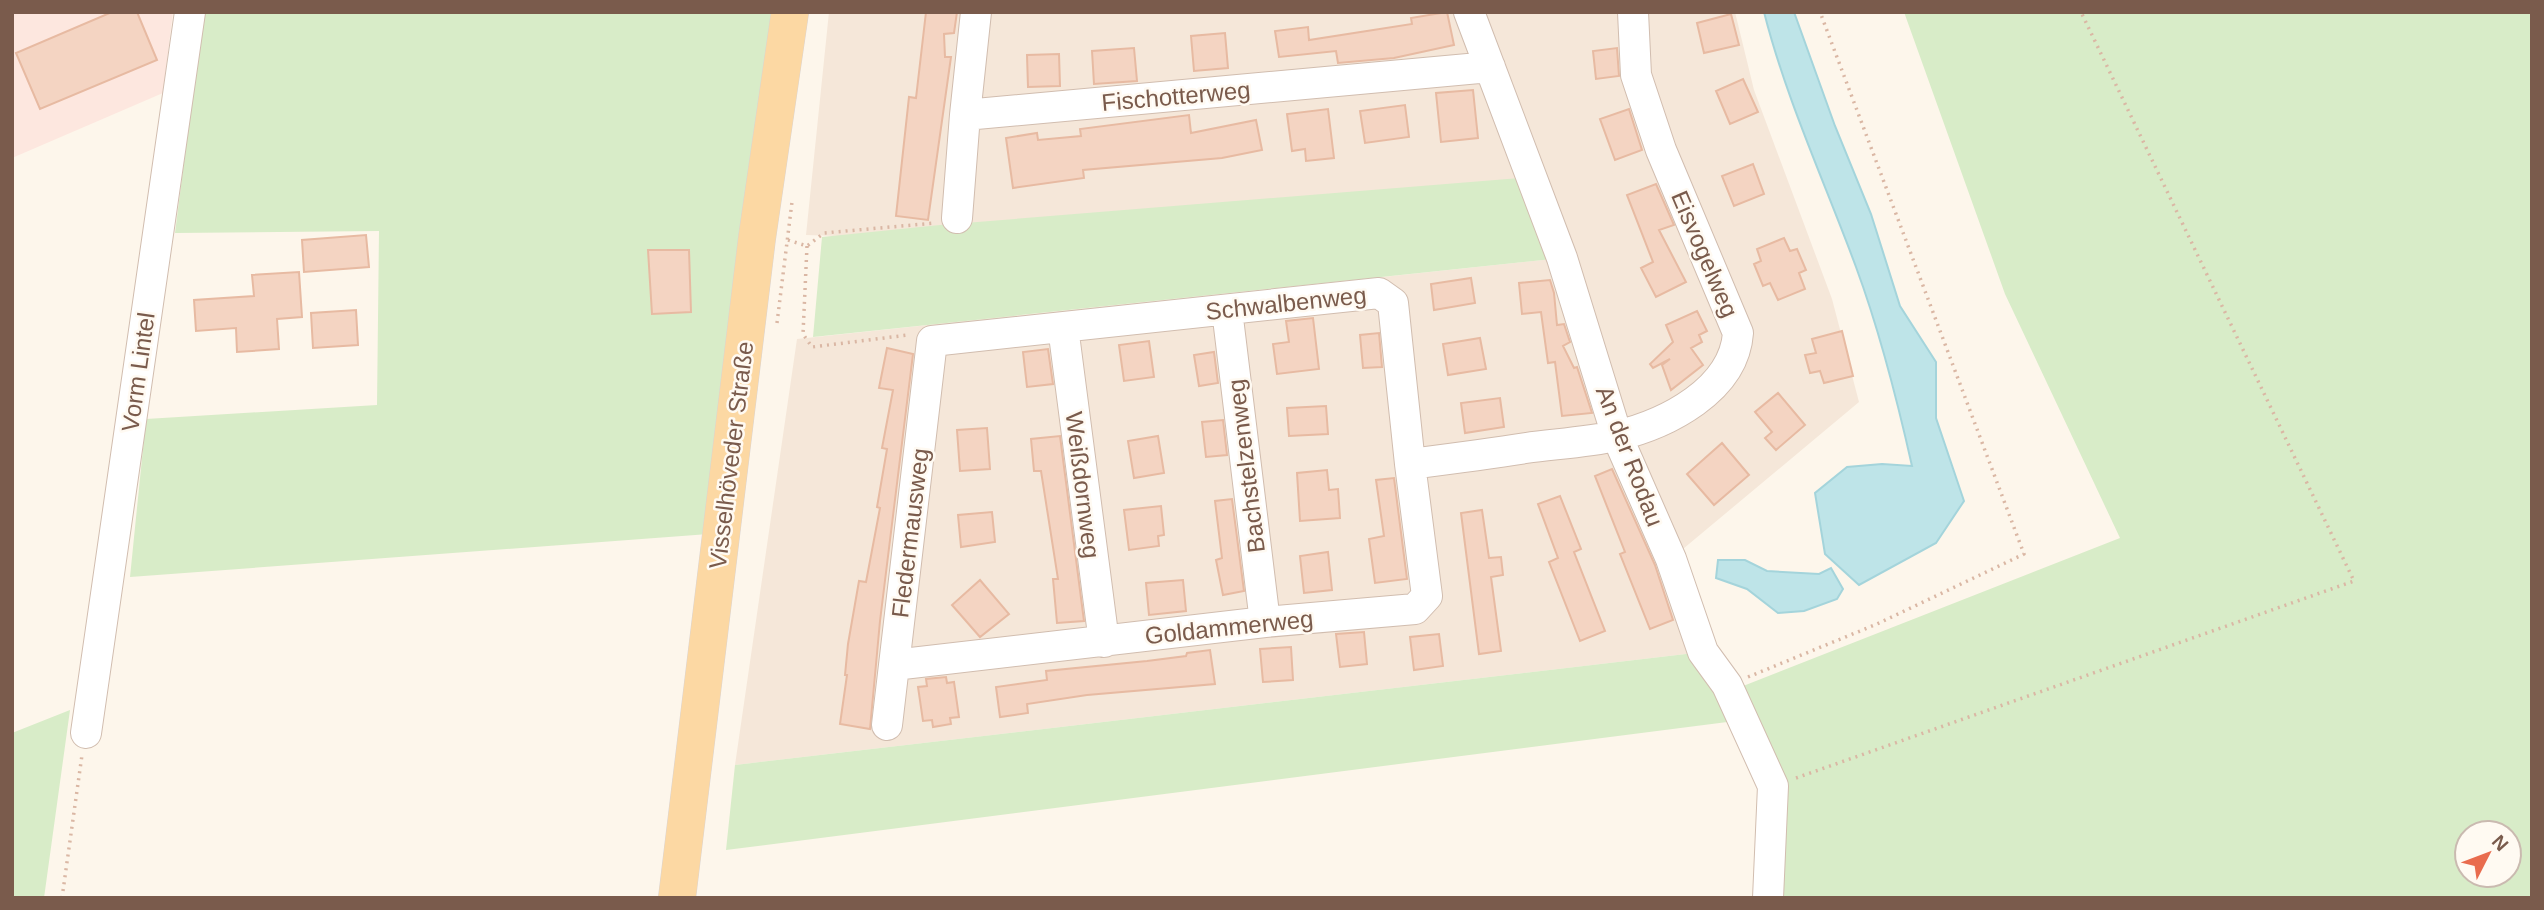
<svg xmlns="http://www.w3.org/2000/svg" width="2544" height="910" font-family="Arial,sans-serif">
<style>
.residential{fill:#f5e7d9}
.commercial{fill:#fde7df}
.green{fill:#d8ecc8;fill-rule:evenodd}
.water{fill:#bee4e8;stroke:#a4d4db;stroke-width:2}
.building{fill:#f4d4c2;stroke:#e7baa2;stroke-width:2}
.lines{fill:none;stroke-linecap:round;stroke-linejoin:round}
.minor-casing{stroke:#d1bdaf;stroke-width:32}
.major-casing{stroke:#dcd4d0;stroke-width:38}
.path{stroke:#dab7a4;stroke-width:3.5;stroke-dasharray:2 5;stroke-linecap:butt}
.minor{stroke:#fff;stroke-width:30}
.major{stroke:#fcd8a3;stroke-width:37}
.labels{text-anchor:middle;dominant-baseline:central;stroke-width:5;stroke-linejoin:round;paint-order:stroke}
.street-label{font-size:24px;fill:#7a5b4c;stroke:#fffaf2}
</style>
<rect width="100%" height="100%" fill="#fdf6eb"/>
<path class="residential" d="M829 12H1735L1754 90 1832 299 1859 402 1671 559 1703 652 735 765 797 339 1562 258 806 235Z"/>
<path class="commercial" d="M12 12H173L163 93 12 158Z"/>
<path class="green" d="M203 12H777L722 533 130 577 146 419 377 405 379 231 175 233Z
M1904 12H2532V898H1771L1775 785 1733 690 2120 538 2005 294ZM2467 833H2509V875H2467Z
M1532 177 1562 258 813 337 822 237 940 225Z
M1703 652 1743 720 726 850 735 765Z
M70 710 44 898H12V733Z"/>
<path class="water" d="M1764 12H1794L1835 126 1871 214 1900 306 1936 362V418L1964 501 1936 543 1859 585 1825 554 1815 493 1847 467 1882 464 1912 466C1897 399 1880 332 1856 267 1825 183 1786 99 1764 12Z
M1718 560H1745L1767 571 1819 574 1831 568 1843 589 1837 599 1804 611 1778 613 1747 589 1716 578Z"/>
<path class="building" d="M112 12H137L157 60 40 109 16 53Z
M926 12H957L954 33 944 34 945 57H951L928 220 896 216 909 97 916 98Z
M1447 12 1454 45 1394 58 1338 63 1336 51 1279 57 1275 31 1308 27 1309 40 1412 24 1411 18Z
M1731 14 1739 45 1704 53 1697 23Z
M1225 33 1228 68 1194 71 1191 36Z
M1134 48 1137 81 1094 84 1092 51Z
M1617 48 1619 76 1596 79 1593 51Z
M1059 54 1060 86 1028 87 1027 55Z
M1743 79 1758 112 1730 124 1716 91Z
M1473 90 1478 138 1441 142 1436 93Z
M1405 105 1409 137 1365 143 1360 111Z
M1328 109 1334 158 1306 161 1305 149 1292 151 1287 114Z
M1629 109 1642 150 1615 160 1600 119Z
M1189 115 1191 133 1256 120 1262 150 1222 158 1083 170 1084 178 1013 188 1006 138 1037 133 1038 140 1081 136 1080 129Z
M1753 164 1764 194 1734 206 1722 176Z
M1656 184 1674 225 1659 230 1686 282 1656 297 1641 268 1653 262 1627 195Z
M366 235 369 267 304 272 302 240Z
M1784 238 1790 251 1797 249 1806 270 1799 273 1805 289 1778 300 1770 283 1763 286 1754 264 1761 261 1757 249Z
M648 250H689L691 312 652 314Z
M299 272 302 317 277 319 279 349 237 352 236 328 196 331 194 300 254 296 252 275Z
M1471 278 1475 303 1434 310 1431 284Z
M1550 280 1554 293 1557 325 1564 324 1570 342 1563 346 1574 368 1577 367 1592 413 1562 416 1555 362 1548 363 1541 312 1522 314 1519 283Z
M356 310 358 345 313 348 311 313Z
M1697 311 1707 331 1699 335 1702 342 1691 348 1703 365 1671 390 1662 365 1670 359 1653 368 1650 364 1673 342 1666 325Z
M1313 318 1319 369 1277 374 1273 344 1289 342 1286 321Z
M1842 331 1853 376 1824 383 1820 371 1810 373 1805 355 1816 353 1812 339Z
M1379 333 1382 367 1363 368 1360 335Z
M1480 338 1486 369 1448 375 1443 344Z
M1149 341 1154 377 1124 381 1119 345Z
M887 348 913 354 880 621 870 729 840 724 847 675H845L848 644 859 581 866 582 880 508 877 507 887 449 882 448 893 390 879 388Z
M1048 349 1053 384 1027 387 1023 352Z
M1214 352 1218 383 1199 386 1194 355Z
M1778 393 1805 425 1776 450 1765 438 1772 432 1755 412Z
M1500 398 1504 427 1465 433 1461 403Z
M1326 406 1328 434 1289 436 1287 408Z
M1223 420 1227 455 1206 457 1202 422Z
M987 428 990 469 960 471 957 430Z
M1060 436 1084 621 1057 623 1053 579H1058L1041 471H1034L1031 439Z
M1158 436 1164 473 1134 478 1128 441Z
M1722 443 1749 475 1714 505 1687 474Z
M1612 469 1655 565 1673 620 1650 629 1620 554 1625 552 1595 476Z
M1327 470 1329 490 1338 489 1340 518 1300 521 1297 473Z
M1394 478 1407 579 1375 583 1369 539 1384 536 1376 480Z
M1560 496 1581 549 1574 552 1605 631 1580 641 1549 562 1558 558 1538 504Z
M1232 499 1244 591 1223 595 1216 560 1222 558 1215 501Z
M1161 506 1164 535 1158 536 1159 546 1129 550 1124 510Z
M1482 510 1489 558 1501 557 1503 575 1491 577 1501 651 1479 654 1461 513Z
M992 512 995 542 961 547 958 515Z
M1328 552 1332 590 1304 593 1300 556Z
M980 580 1009 614 980 637 952 605Z
M1183 580 1186 611 1149 615 1146 583Z
M1364 632 1367 664 1340 667 1336 634Z
M1439 634 1443 666 1414 670 1410 637Z
M1291 647 1293 680 1263 682 1260 649Z
M1210 650 1215 684 1087 695 1027 704 1028 713 1000 717 996 687 1047 680 1046 671 1147 661 1186 656 1187 653Z
M946 677 947 683 954 682 959 717 950 718 951 724 933 727 932 720 923 721 918 687 927 686 926 679Z"/>
<g class="lines">
<defs>
<path id="minor" d="M1469 12 1562 258 1617 436 1671 559 1703 652 1727 685 1773 786 1768 898
M965 115 976 12
M957 218 965 115 1490 67
M1227 310 1265 622
M1063 327 1104 642
M894 665 1265 622 1415 609 1427 596 1410 464
M887 725 932 341 1379 293 1393 303 1410 464C1449 459 1488 454 1526 448 1556 444 1587 442 1616 436 1667 424 1734 390 1738 333L1661 150 1636 75 1633 12
M86 733 190 12"/>
<path id="major" d="M677 898 757 238 790 12"/>
</defs>
<use href="#minor" class="minor-casing"/>
<use href="#major" class="major-casing"/>
<path class="path" d="M788 240 807 246 824 233 935 223
M807 246 803 334 812 347 908 335
M777 323 792 202
M1748 677 1877 624 2024 554 1820 12
M1796 778 2354 581 2081 12
M62 898 82 755"/>
<use href="#minor" class="minor"/>
<use href="#major" class="major"/>
</g>
<g class="labels">
<g class="street-label">
<text transform="translate(1176 96) rotate(-5)">Fischotterweg</text>
<text transform="translate(1705 254) rotate(67)">Eisvogelweg</text>
<text transform="translate(1286 303) rotate(-6)">Schwalbenweg</text>
<text transform="translate(138 372) rotate(-82)">Vorm Lintel</text>
<text transform="translate(731 455) rotate(-83)">Visselhöveder Straße</text>
<text transform="translate(1630 456) rotate(69)">An der Rodau</text>
<text transform="translate(1246 466) rotate(-97)">Bachstelzenweg</text>
<text transform="translate(1083 485) rotate(83)">Weißdornweg</text>
<text transform="translate(910 533) rotate(-83)">Fledermausweg</text>
<text transform="translate(1229 627) rotate(-6)">Goldammerweg</text>
</g>
</g>
<rect width="2544" height="910" fill="none" stroke="#7a5b4c" stroke-width="28"/>
<g transform="translate(2488 854) rotate(48)"><circle r="33" fill="#fffaf2" stroke="#cabab0" stroke-width="2"/>
<path d="M0-5L12 26L0 18L-12 26Z" fill="#e96c4e"/>
<text y="-10" font-size="19" font-weight="bold" text-anchor="middle" fill="#7a5b4c">N</text>
</g>
</svg>
